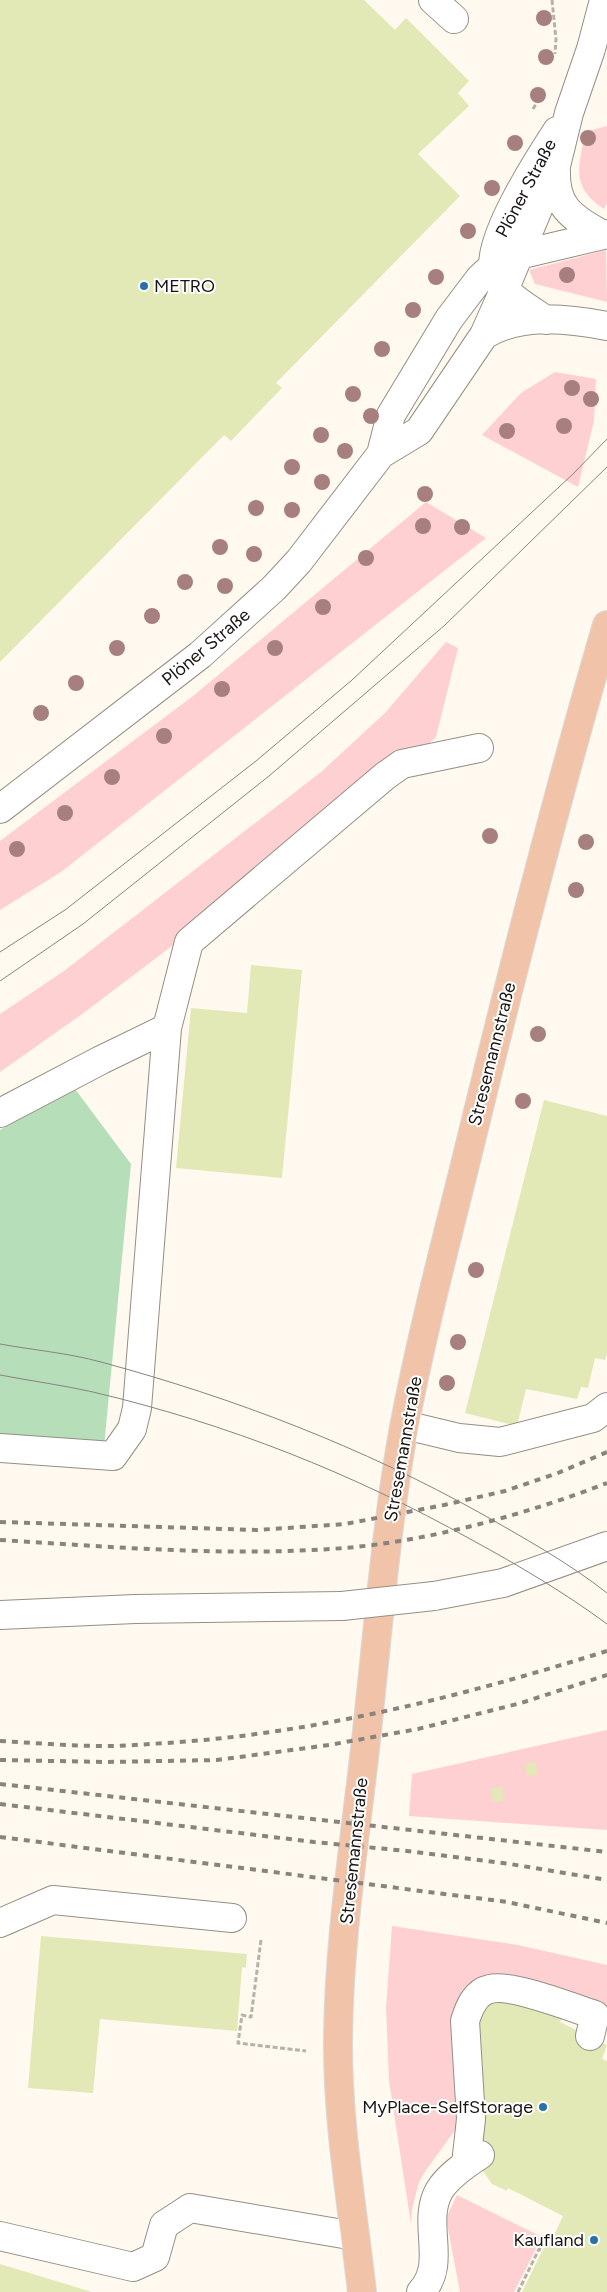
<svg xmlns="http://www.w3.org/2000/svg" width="607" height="2292" font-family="Figtree,sans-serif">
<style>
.green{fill:#ffd0d1}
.water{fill:#b6deb9}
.building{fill:#e2e9b7}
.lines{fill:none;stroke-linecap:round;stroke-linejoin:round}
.minor-casing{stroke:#948f85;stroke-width:30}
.major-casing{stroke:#dadad9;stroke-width:30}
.path{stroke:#b6b1a9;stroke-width:3;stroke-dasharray:5 2.5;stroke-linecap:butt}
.minor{stroke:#fff;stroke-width:28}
.major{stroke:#f1c4aa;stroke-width:28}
.tram{stroke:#88847d;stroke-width:1}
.rail{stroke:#88847d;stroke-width:4;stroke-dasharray:6 6;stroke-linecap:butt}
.minor-bridge-casing{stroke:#948f85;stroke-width:30;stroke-linecap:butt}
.minor-bridge{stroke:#fff;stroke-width:28}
.tree{fill:#a77f7f}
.poi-dot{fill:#2972a6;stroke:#fff;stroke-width:2}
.labels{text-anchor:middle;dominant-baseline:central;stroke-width:4;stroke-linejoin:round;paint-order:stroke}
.street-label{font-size:18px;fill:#171512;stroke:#fff}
.poi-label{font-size:18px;fill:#171512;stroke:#fff;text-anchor:end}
</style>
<rect width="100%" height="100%" fill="#fff9ef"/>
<path class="green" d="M607 126V203L604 209C570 186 579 168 585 132Z
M606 250 607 302 535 284 529 270Z
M555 372 596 379 594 421 578 487 482 435 521 393Z
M426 502 486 538 61 872 0 910V841L193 696Z
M446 642 458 648 436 737 394 777 85 1012 0 1072V1014L64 971 321 772 385 713Z
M607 1730V1830L409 1816 412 1774Z
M392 1926 518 1945 607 1965V2012L515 1976 468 1986 464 2118 426 2170 419 2182 412 2209 411 2224 389 2081 386 2007Z
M457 2195 542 2237 514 2292H460L446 2218Z"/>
<path class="water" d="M72 1085 131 1164 104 1447 0 1439V1130Z"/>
<path class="building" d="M0 0H364L395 30 406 18 469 81 458 93 469 106 418 154 460 196 276 383 282 388 231 441 224 435 0 662Z
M251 965 302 970 282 1178 176 1168 191 1008 247 1013Z
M544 1100 607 1116V1354L605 1360 595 1358 588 1388 581 1387 577 1399 526 1389 517 1426 465 1413Z
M536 1762 537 1775 527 1776 525 1764Z
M502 1787 503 1801 493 1802 491 1788Z
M41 1936 247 1954 246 1968 242 1967 237 2031 100 2019 93 2093 28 2088Z
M504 1995 565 2013 560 2022 607 2045 602 2059 607 2061V2292H522L548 2239 551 2241 563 2216 508 2188 507 2191 492 2184 483 2171 476 2027 485 2003Z
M0 2264 92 2292H0Z"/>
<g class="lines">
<defs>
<path id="minor" d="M433 0 454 19
M556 166C554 207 570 216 603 235
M546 320C528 308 500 293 494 271 485 242 540 157 557 131
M484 335C520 313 567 318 607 326
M381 454 391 415 449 319 480 278 493 266 519 255 607 234
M0 809 200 655 274 588 299 561 381 454 419 431 484 335 505 288 556 166 569 113 591 49 604 0
M0 1113 101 1060 167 1028 189 942 385 776 402 764 479 748
M405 1425 459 1438 500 1442 593 1418 607 1407
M0 1448 113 1456 132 1429 137 1408 167 1028
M434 1596 503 1583 607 1546
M0 1615 135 1609 342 1606
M0 1923 53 1900 232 1918
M466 2164 471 2119 465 2021C469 2008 475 1992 490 1989 510 1983 573 2008 595 2015L590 2036
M0 2236 133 2267 155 2257 164 2225 190 2208 355 2236
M421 2292C448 2263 421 2224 439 2191 448 2176 466 2164 480 2155"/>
<path id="major" d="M362 2292C353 2211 338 2128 338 2046 338 1947 354 1847 365 1749 377 1642 385 1533 404 1427 423 1327 450 1227 474 1128 515 960 558 792 607 625"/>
</defs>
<use href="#minor" class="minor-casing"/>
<use href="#major" class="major-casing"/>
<path class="path" d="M552 0 556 39 555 54
M533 109 541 95
M261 1940 251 2017 242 2015 238 2043 306 2051
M518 2292 539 2249 542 2250"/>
<use href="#minor" class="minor"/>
<use href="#major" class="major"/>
<path class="tram" d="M0 952 65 910 256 761 352 680 574 473 607 439
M0 981 83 924 269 776 445 625 607 467
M0 1344C33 1350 68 1353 101 1362 234 1398 362 1447 482 1514 524 1538 569 1563 607 1593
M0 1375C31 1381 62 1385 93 1392 228 1424 352 1473 472 1540 518 1565 565 1593 607 1624"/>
<path class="rail" d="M0 1522 257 1530 345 1524 444 1505 505 1491 558 1473 607 1452
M0 1540C114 1547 229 1557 344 1548 430 1541 527 1514 607 1483
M0 1741C35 1743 71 1746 106 1746 126 1746 146 1744 167 1743 318 1733 463 1696 607 1651
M0 1760 107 1762 217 1760 329 1745 418 1729 521 1703 607 1675
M0 1784 607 1852
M0 1804 314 1842 407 1851 510 1864 607 1880
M0 1837 507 1902 607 1923"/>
<defs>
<path id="minor-bridge" d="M342 1606 434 1596"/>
</defs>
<use href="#minor-bridge" class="minor-bridge-casing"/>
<use href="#minor-bridge" class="minor-bridge"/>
</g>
<g class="tree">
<circle cx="544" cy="18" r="8"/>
<circle cx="546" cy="57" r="8"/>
<circle cx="538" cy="95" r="8"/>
<circle cx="588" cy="138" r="8"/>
<circle cx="515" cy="143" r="8"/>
<circle cx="492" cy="188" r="8"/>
<circle cx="468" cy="231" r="8"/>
<circle cx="567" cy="275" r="8"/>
<circle cx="436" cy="277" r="8"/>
<circle cx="413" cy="310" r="8"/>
<circle cx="382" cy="349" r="8"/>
<circle cx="572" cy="388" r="8"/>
<circle cx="353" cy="394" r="8"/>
<circle cx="591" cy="399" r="8"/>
<circle cx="371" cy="416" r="8"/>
<circle cx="564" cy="426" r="8"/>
<circle cx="507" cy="431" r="8"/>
<circle cx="321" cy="435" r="8"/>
<circle cx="345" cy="451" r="8"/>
<circle cx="292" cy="467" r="8"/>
<circle cx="322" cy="482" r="8"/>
<circle cx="425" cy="494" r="8"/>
<circle cx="256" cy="508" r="8"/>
<circle cx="292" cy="510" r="8"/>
<circle cx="423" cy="526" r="8"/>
<circle cx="462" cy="527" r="8"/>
<circle cx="220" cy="547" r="8"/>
<circle cx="254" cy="554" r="8"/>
<circle cx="366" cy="558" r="8"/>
<circle cx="185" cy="582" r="8"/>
<circle cx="225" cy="586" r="8"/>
<circle cx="323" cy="607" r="8"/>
<circle cx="152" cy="616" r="8"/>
<circle cx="117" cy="648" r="8"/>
<circle cx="275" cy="648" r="8"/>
<circle cx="76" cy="683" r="8"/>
<circle cx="222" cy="689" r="8"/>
<circle cx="41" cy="713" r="8"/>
<circle cx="164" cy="736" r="8"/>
<circle cx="112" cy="777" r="8"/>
<circle cx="65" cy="813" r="8"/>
<circle cx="490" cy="836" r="8"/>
<circle cx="586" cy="842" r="8"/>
<circle cx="17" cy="849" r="8"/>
<circle cx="576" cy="890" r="8"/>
<circle cx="538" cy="1034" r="8"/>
<circle cx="523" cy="1101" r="8"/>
<circle cx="476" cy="1270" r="8"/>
<circle cx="458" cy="1342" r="8"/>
<circle cx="447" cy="1383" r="8"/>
</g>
<g class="poi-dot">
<circle cx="144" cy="286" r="5"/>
<circle cx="543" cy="2107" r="5"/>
<circle cx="594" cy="2240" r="5"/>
</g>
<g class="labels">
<g class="street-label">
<text transform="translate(526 188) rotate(-62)">Plöner Straße</text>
<text transform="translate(206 647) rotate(-40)">Plöner Straße</text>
<text transform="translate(492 1054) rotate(-76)">Stresemannstraße</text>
<text transform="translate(403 1449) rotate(-80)">Stresemannstraße</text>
<text transform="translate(354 1851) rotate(-84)">Stresemannstraße</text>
</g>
<g class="poi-label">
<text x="154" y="286" text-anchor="start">METRO</text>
<text x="533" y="2107">MyPlace-SelfStorage</text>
<text x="584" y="2240">Kaufland</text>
</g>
</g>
</svg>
